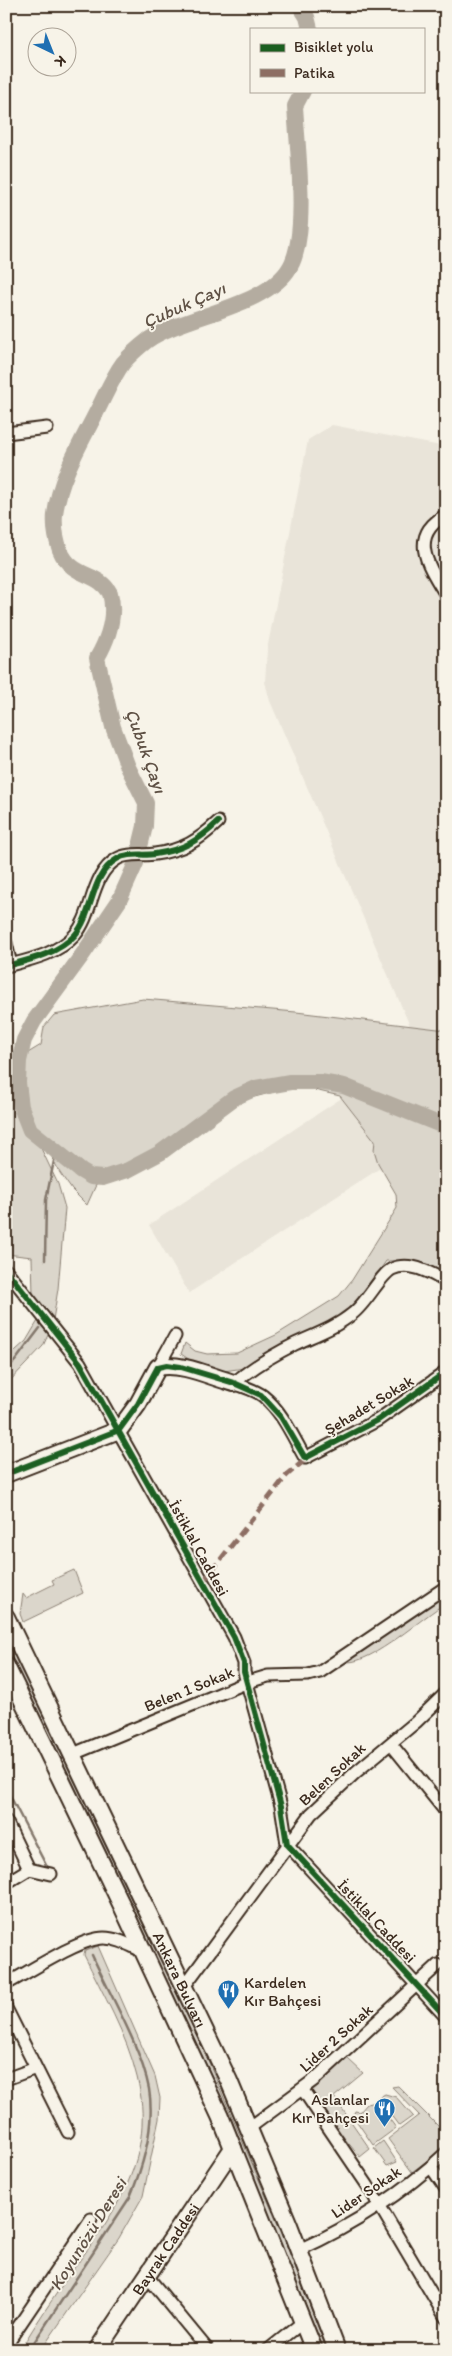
<svg xmlns="http://www.w3.org/2000/svg" width="452" height="2356" font-family="Itim,sans-serif">
<style>
.built{fill:#e9e4d9}
.green{fill:#dbd6cb;stroke:#8b8074}
.lines{fill:none;stroke-linecap:round;stroke-linejoin:round}
.stream{stroke:#84786c;stroke-width:2.5}
.river{stroke:#b4aca0;stroke-width:16}
.street-casing{stroke:#3b2a1e;stroke-width:15}
.secondary-casing{stroke:#3b2a1e;stroke-width:20}
.street{stroke:#f7f3e8;stroke-width:11}
.secondary{stroke:#f7f3e8;stroke-width:16}
.quiet{stroke:#8d6e63;stroke-width:5;stroke-dasharray:10 5;stroke-linecap:butt}
.cycleway-casing{stroke:#f7f3e8;stroke-width:9}
.cycleway{stroke:#1b5e20;stroke-width:6}
.labels{text-anchor:middle;dominant-baseline:central;stroke-width:4;stroke-linejoin:round;paint-order:stroke}
.street-label{font-size:16px;fill:#3b2a1e;stroke:#f7f3e8}
.poi-label{font-size:16px;fill:#3b2a1e;stroke:#f7f3e8;text-anchor:start}
.water-label{font-size:18px;font-style:italic;fill:#5f5145;stroke:#f7f3e8}
</style>
<rect width="100%" height="100%" fill="#f7f3e8"/>
<filter id="ink" filterUnits="userSpaceOnUse"><feTurbulence type="fractalNoise" baseFrequency=".02" numOctaves="2"/><feDisplacementMap in="SourceGraphic" scale="10" xChannelSelector="R" yChannelSelector="G"/><feConvolveMatrix kernelMatrix="1 2 1 2 8 2 1 2 1" color-interpolation-filters="sRGB"/></filter>
<g filter="url(#ink)">
<path class="built" d="M332 425 446 447V1125L189 1293 149 1225 419 1047 270 701 265 682 267 650 308 440Z"/>
<path class="green" d="M143 999 296 1012 446 1030V1273C423 1262 411 1260 386 1261L357 1304 334 1320 293 1339 287 1344 244 1368 224 1371 211 1369 193 1362 181 1354 185 1343 195 1351 207 1354 237 1353 276 1335 339 1296 352 1280 397 1208 396 1194 378 1163 374 1150 375 1141 340 1096 297 1086 239 1101 142 1169 121 1179 96 1185 87 1205 72 1190 60 1173 34 1122 39 1144 58 1184 65 1208 58 1289 52 1326 43 1346 6 1385V1359L26 1341 39 1319 33 1294 32 1257 6 1254V1044L18 1059 41 1045 44 1027 54 1015Z
M74 1570 83 1593 23 1622 20 1614 23 1594 26 1598 54 1584 52 1580Z
M446 1581V1603C422 1617 373 1663 347 1662L345 1653Z
M6 1637 199 2039 285 2241 327 2350H324L230 2119 6 1645Z
M98 1946 155 2076 160 2098 159 2119 143 2196 119 2238 41 2350H20C36 2323 54 2297 72 2271 116 2211 157 2156 137 2077 127 2035 103 1994 84 1955L85 1951Z
M347 2058 363 2073 334 2097 370 2149 360 2157 308 2095Z
M398 2086 446 2134V2146L412 2172 388 2139 419 2115 392 2087Z
M385 2094 396 2097 413 2116 399 2126 378 2098Z
M377 2102 396 2128 373 2145 353 2116 355 2111 360 2112 367 2104Z
M383 2141 397 2162 387 2166 374 2148Z"/>
<g class="lines">
<path class="stream" d="M45 1260 46 1200 56 1151
M6 1369 15 1361 40 1328
M6 1788 47 1867
M29 2350 130 2197C144 2164 155 2125 149 2089 141 2047 110 1995 92 1955"/>
<path class="river" d="M300 6 307 17 310 29
M303 91 295 106C297 145 309 235 290 267 267 307 185 315 148 340 139 347 130 355 123 363 112 378 105 396 96 413 80 445 60 477 55 514 54 526 56 539 60 550 72 579 98 571 110 593 116 615 108 639 97 658L113 727 128 767 146 803 145 826 136 863 119 901 83 954 34 1021 24 1040 19 1061 18 1083 21 1107 30 1130 81 1171 91 1177 103 1178 128 1170 160 1153 234 1098 256 1088 290 1082H320L344 1086 446 1127"/>
<defs>
<path id="street" d="M6 433 47 428
M446 515C407 536 429 567 446 595
M6 943 11 965
M6 966C29 960 58 954 75 935 94 913 90 875 117 859 128 852 143 856 155 854 183 850 198 841 218 822
M6 1270 80 1363 234 1637 244 1663V1672L281 1806 287 1844 446 2017
M446 1282C432 1273 409 1261 392 1269 380 1275 367 1303 352 1314 335 1328 314 1335 295 1344 273 1355 253 1367 234 1383 243 1387 256 1390 263 1396 282 1411 293 1437 305 1458L378 1420 446 1372
M158 1367 175 1336
M391 1744 446 1812
M73 1754 248 1682 268 1676 308 1675 320 1672 446 1587
M6 1821 29 1869
M6 1883 29 1869 51 1874
M6 1984C29 1972 80 1938 104 1938 118 1938 131 1946 144 1952
M183 1988 311 1814 356 1772 416 1722 446 1693
M6 2008 68 2132
M6 2079 36 2068
M303 2090 368 2186 446 2318
M249 2128 314 2080 438 1965
M431 2167 446 2189
M299 2250C352 2226 403 2193 446 2153
M147 2276 208 2350
M6 2345 91 2219
M268 2350 303 2322"/>
<g id="secondary">
<path d="M6 1474 119 1430 138 1404 158 1367C182 1362 211 1377 234 1383"/>
<path id="s1" d="M6 1617 229 2081 289 2225 337 2350"/>
<path d="M6 1666 123 1908 220 2116 314 2350"/>
<path id="s2" d="M97 2350 233 2148"/>
</g>
</defs>
<use href="#street" class="street-casing"/>
<use href="#secondary" class="secondary-casing"/>
<use href="#street" class="street"/>
<use href="#secondary" class="secondary"/>
<path class="quiet" d="M202 1583 287 1475 306 1459 305 1458"/>
<defs>
<path id="cycleway" d="M6 966C29 960 58 954 75 935 94 913 90 875 117 859 128 852 143 856 155 854 183 850 198 841 218 822
M6 1270 80 1363 234 1637 244 1663V1672L281 1806 287 1844 446 2017
M6 1474 119 1430 138 1404 158 1367 167 1365 181 1367 234 1383 261 1395 281 1417 305 1458 378 1420 446 1372"/>
</defs>
<use href="#cycleway" class="cycleway-casing"/>
<use href="#cycleway" class="cycleway"/>
</g>
</g>
<defs>
<symbol id="restaurant-pin" viewBox="-11 -11 22 30"><path d="M0 17L-7.5 6A9.5 9.5 0 1 1 7.5 6Z" fill="#1f6fb2" stroke="#f7f3e8"/><path d="M-5-6h1v4h1v-4h1v4h1v-4h1v5L-1.5 .5V6h-2V.5L-5-1ZM5-6V6H3V1.5H1.5Q1.5-4 5-6Z" fill="#fff"/></symbol>
</defs>
<g fill-rule="evenodd">
<use href="#restaurant-pin" x="216" y="1978" width="25" height="34"/>
<use href="#restaurant-pin" x="372" y="2096" width="25" height="34"/>
</g>
<g class="labels">
<g class="street-label">
<text transform="translate(369 1405) rotate(-31)">Şehadet Sokak</text>
<text transform="translate(199 1548) rotate(61)">İstiklal Caddesi</text>
<text transform="translate(189 1689) rotate(-22)">Belen 1 Sokak</text>
<text transform="translate(332 1774) rotate(-43)">Belen Sokak</text>
<text transform="translate(377 1921) rotate(47)">İstiklal Caddesi</text>
<text stroke="none"><textPath href="#s1" startOffset="402">Ankara Bulvarı</textPath></text>
<text transform="translate(336 2038) rotate(-42)">Lider 2 Sokak</text>
<text transform="translate(366 2192) rotate(-34)">Lider Sokak</text>
<text stroke="none"><textPath href="#s2" startOffset="122">Bayrak Caddesi</textPath></text>
</g>
<g class="poi-label">
<text x="244" y="1982">Kardelen<tspan x="244" dy="18">Kır Bahçesi</tspan></text>
<text x="369" y="2099" text-anchor="end">Aslanlar<tspan x="369" dy="18">Kır Bahçesi</tspan></text>
</g>
<g class="water-label">
<text transform="translate(184 305) rotate(-24)">Çubuk Çayı</text>
<text transform="translate(146 751) rotate(70)">Çubuk Çayı</text>
<text transform="translate(88 2234) rotate(-58)">Koyunözü Deresi</text>
</g>
</g>
<rect width="452" height="2356" fill="none" stroke="#f7f3e8" stroke-width="25"/>
<rect x="12" y="12" width="427" height="2331" fill="none" stroke="#3b2a1e" stroke-width="2" filter="url(#ink)"/>
<rect x="250" y="28" width="175" height="65" fill="#f7f3e8" stroke="#aca397"/>
<rect x="260" y="44" width="25" height="8" fill="#1b5e20" stroke="#aca397"/>
<text x="294" y="52" font-size="15" fill="#3b2a1e">Bisiklet yolu</text>
<rect x="260" y="69" width="25" height="8" fill="#8d6e63" stroke="#aca397"/>
<text x="294" y="78" font-size="15" fill="#3b2a1e">Patika</text>
<g transform="translate(52 52) rotate(137)"><circle r="24" fill="#f7f3e8" stroke="#aca397"/>
<path d="M0-4L9 19L0 12L-9 19Z" fill="#1f6fb2"/>
<text y="-8" font-size="14" font-weight="bold" text-anchor="middle" fill="#3b2a1e">K</text>
</g>
</svg>
